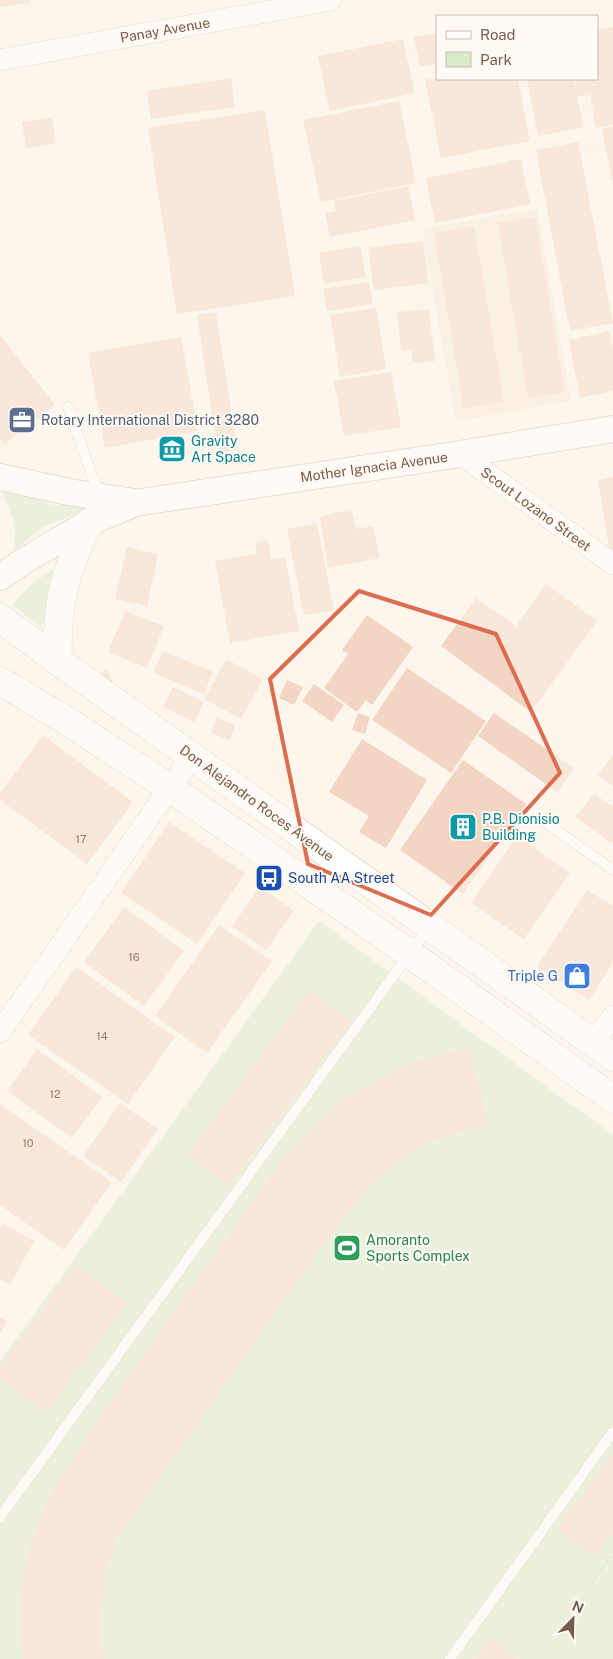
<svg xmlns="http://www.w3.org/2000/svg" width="613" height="1659" font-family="'Public Sans',sans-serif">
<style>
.residential{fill:#f5e8da}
.green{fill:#d8ecc9}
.building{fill:#f3d5c3}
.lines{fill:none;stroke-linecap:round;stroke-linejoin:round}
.service-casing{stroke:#d1beb0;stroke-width:11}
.minor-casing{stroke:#d1beb0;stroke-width:22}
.tertiary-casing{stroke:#d1beb0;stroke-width:28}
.secondary-casing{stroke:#d6c0b0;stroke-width:29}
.path{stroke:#d9b8a5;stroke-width:3;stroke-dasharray:1 4;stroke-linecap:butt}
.service{stroke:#fff;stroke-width:10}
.minor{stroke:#fff;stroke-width:21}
.tertiary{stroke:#fff;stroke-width:26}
.secondary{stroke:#fff;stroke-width:28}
.marked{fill:none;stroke:#dc6d51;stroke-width:4;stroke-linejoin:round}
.labels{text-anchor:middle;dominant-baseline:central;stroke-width:4;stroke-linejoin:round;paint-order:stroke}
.number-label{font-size:11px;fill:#987a6a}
.street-label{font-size:14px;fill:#7a5c4d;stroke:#fffaf3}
.service-label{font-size:14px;fill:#4e5e75;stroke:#fffaf3;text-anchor:start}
.culture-label{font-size:14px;fill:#0d838f;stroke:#fffaf3;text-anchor:start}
.transit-label{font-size:14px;fill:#164399;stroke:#fffaf3;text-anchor:start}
.shop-label{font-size:14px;fill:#366cbe;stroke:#fffaf3;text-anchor:end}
.leisure-label{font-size:14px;fill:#27864d;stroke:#fffaf3;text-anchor:start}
</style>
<rect width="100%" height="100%" fill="#fdf6ec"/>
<path class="residential" d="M537 209 571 401 456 421 422 229Z"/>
<path class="green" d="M0 487 53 505 96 506 43 527 14 550 15 531 12 517Z
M67 563 41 628 13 605C28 585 44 573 67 563Z
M319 921 613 1135V1659H0V1361Z"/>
<path class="building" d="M0 0H30V3L0 7Z
M613 27V125L596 128 590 95 577 97 584 127 538 136 527 79H574L576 90 575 79H597V30Z
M437 33V64L420 67 414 37Z
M403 39 415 93 330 111 318 56Z
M231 78 235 107 151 119 147 91Z
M437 78 518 79 530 141 441 158 425 80Z
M399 101 416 183 321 202 303 120Z
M265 110 295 296 177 314 148 128Z
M52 118 56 143 26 148 22 122Z
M613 127V180H612L602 129Z
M578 142 613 323 570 331 536 150Z
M521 159 530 204 435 223 426 178Z
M408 186 415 220 330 237 325 213 336 211 334 201Z
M535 217 565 392 528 398 498 223Z
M474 226 504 402 464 408 434 233Z
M423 241 429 283 374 290 368 248Z
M360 246 366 277 324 284 319 253Z
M369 282 373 304 327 311 323 289Z
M376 308 386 369 340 377 330 315Z
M429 309 435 361 413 363 411 350 401 351 397 312Z
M216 312 237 450 218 453 197 315Z
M609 331 613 349V391L580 398 569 340Z
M0 335 55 405 4 445 0 439Z
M181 337 198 431 105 448 88 353Z
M391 372 401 427 344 436 334 381Z
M613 477V552L610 553 598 480Z
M351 509 356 529 373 526 380 558 328 568 320 517Z
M317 523 334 610 304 615 287 529Z
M268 540 271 559 285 557 299 631 230 643 215 561 257 554 255 543Z
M127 547 158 554 147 606 115 599Z
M546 584 597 621 531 712 441 646 476 598 516 626Z
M125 611 164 626 147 668 108 652Z
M367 615 413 647 372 705 366 700 357 712 324 688 348 654 342 650Z
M163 651 213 672 204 694 153 673Z
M226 659 263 679 241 719 204 699Z
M407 668 486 721 451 773 372 720Z
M107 670 114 684 95 676Z
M287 680 303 687 294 705 279 698Z
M314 684 344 705 332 722 302 701Z
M173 687 204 702 194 722 163 707Z
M358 713 370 717 365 734 352 730Z
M494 713 574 768 557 792 478 736Z
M217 718 235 725 230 740 211 733Z
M43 735 133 802 87 864 0 800V793Z
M362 739 427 780 386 848 359 832 369 816 329 792Z
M613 755V786L598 775Z
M463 760 526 804 463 894 400 850Z
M594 794 613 807V844L575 817Z
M169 822 245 873 197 944 121 893Z
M517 836 570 873 524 939 471 903Z
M260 887 294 911 266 950 232 926Z
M587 890 613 906V963L589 1000 537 967Z
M124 907 184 951 144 1006 84 962Z
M219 925 272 961 207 1053 155 1016Z
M76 967 175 1037 128 1104 28 1035Z
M309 990 351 1021 229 1185 188 1155Z
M469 1047 489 1124 424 1143 376 1179 322 1246 118 1537 105 1575 99 1628 104 1659H22L19 1607 29 1548 50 1494 104 1411 282 1160 343 1100 407 1064Z
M37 1049 102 1097 72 1138 7 1091Z
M120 1103 158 1129 121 1182 83 1156Z
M0 1104 112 1182 64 1250 0 1205Z
M2 1223 34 1241 10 1285 0 1280V1227Z
M75 1265 127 1303 46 1413 0 1379V1367Z
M0 1317 7 1322 0 1333Z
M613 1453V1531L594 1557 556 1530Z
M490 1639 518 1659H476Z"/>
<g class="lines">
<defs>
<path id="service" d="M68 407 99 495
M545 822 613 870
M0 1517 429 927
M450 1659 613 1432"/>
<path id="minor" d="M0 60 331 0
M460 454 613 564
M0 1032 192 756
M593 1043 613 1016"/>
<path id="tertiary" d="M0 477 69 492 134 502
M0 577 27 559 90 522 135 503 460 454 613 429"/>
<path id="secondary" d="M0 618 58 661 613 1057
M58 661C56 605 64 571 90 522
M0 681 67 721 170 788 410 954 613 1099"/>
</defs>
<use href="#service" class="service-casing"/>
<use href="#minor" class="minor-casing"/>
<use href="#tertiary" class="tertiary-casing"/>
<use href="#secondary" class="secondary-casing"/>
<path class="path" d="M592 1582 613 1553"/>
<use href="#service" class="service"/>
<use href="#minor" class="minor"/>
<use href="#tertiary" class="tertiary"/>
<use href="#secondary" class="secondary"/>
</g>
<path d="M0 0H613V1659H0ZM359 591 496 634 560 773 431 915 308 864 270 679Z" fill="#fdf6ec" fill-opacity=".55" fill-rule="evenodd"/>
<path class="marked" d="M359 591 496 634 560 773 431 915 308 864 270 679Z"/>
<defs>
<symbol id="office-square" viewBox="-11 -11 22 22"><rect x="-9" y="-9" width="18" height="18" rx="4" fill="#5c6f8a" stroke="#fffaf3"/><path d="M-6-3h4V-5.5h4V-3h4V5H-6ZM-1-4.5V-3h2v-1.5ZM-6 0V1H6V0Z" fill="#fff"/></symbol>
<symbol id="museum-square" viewBox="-11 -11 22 22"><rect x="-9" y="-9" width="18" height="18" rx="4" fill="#0f9aa8" stroke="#fffaf3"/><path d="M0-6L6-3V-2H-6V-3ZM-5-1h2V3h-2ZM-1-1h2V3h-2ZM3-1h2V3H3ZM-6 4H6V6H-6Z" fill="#fff"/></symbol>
<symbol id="building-square" viewBox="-11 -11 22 22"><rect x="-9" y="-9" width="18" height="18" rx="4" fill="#0f9aa8" stroke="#fffaf3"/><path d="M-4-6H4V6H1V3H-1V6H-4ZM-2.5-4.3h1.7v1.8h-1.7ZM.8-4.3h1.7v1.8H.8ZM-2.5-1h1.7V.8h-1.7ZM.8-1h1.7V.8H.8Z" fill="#fff"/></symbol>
<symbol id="bus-square" viewBox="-11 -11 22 22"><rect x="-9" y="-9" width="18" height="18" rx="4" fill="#1a4fb4" stroke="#fffaf3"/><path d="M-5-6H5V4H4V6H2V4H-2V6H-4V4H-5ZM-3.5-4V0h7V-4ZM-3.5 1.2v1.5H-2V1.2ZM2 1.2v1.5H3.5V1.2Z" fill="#fff"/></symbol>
<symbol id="shop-square" viewBox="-11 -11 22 22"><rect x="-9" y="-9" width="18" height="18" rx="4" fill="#3f7fe0" stroke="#fffaf3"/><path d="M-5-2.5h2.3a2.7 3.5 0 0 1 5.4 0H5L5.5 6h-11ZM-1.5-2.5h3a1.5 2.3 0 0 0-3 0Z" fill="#fff"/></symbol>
<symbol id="stadium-square" viewBox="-11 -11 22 22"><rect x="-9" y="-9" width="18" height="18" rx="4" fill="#2e9e5b" stroke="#fffaf3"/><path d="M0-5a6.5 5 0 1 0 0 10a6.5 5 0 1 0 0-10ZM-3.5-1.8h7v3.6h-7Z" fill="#fff"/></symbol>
</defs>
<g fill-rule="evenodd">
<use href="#office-square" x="6" y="404" width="32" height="32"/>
<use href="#museum-square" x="156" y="433" width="32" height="32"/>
<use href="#building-square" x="447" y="811" width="32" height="32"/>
<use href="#bus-square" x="253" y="862" width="32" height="32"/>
<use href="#shop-square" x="561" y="960" width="32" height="32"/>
<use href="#stadium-square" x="331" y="1232" width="32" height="32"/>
</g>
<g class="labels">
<g class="number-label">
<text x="81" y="839">17</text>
<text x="134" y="957">16</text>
<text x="102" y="1036">14</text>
<text x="55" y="1094">12</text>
<text x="28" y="1143">10</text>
</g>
<g class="street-label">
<text transform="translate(165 30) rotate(-10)">Panay Avenue</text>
<text transform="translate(374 467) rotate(-8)">Mother Ignacia Avenue</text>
<text transform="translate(536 509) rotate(36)">Scout Lozano Street</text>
<text transform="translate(257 803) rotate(36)">Don Alejandro Roces Avenue</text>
</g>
<g class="service-label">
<text x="41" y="420">Rotary International District 3280</text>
</g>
<g class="culture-label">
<text x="191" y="441">Gravity<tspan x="191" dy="16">Art Space</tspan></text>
<text x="482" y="819">P.B. Dionisio<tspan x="482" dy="16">Building</tspan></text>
</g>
<g class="transit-label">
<text x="288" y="878">South AA Street</text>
</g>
<g class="shop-label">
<text x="558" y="976">Triple G</text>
</g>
<g class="leisure-label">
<text x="366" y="1240">Amoranto<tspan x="366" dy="16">Sports Complex</tspan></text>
</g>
</g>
<rect x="436" y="15" width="162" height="65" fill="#fffaf3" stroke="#cabbb1"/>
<rect x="446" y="31" width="25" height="8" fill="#ffffff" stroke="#cabbb1"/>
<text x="480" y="40" font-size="15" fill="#7a5c4d">Road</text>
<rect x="446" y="52" width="25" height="15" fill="#d8ecc9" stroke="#cabbb1"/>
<text x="480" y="65" font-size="15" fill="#7a5c4d">Park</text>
<g transform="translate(573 1619) rotate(23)" stroke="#fffaf3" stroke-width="4" paint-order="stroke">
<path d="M0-4L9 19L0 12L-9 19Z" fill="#7a5c4d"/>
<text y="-8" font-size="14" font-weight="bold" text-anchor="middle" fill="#7a5c4d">N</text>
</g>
</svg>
